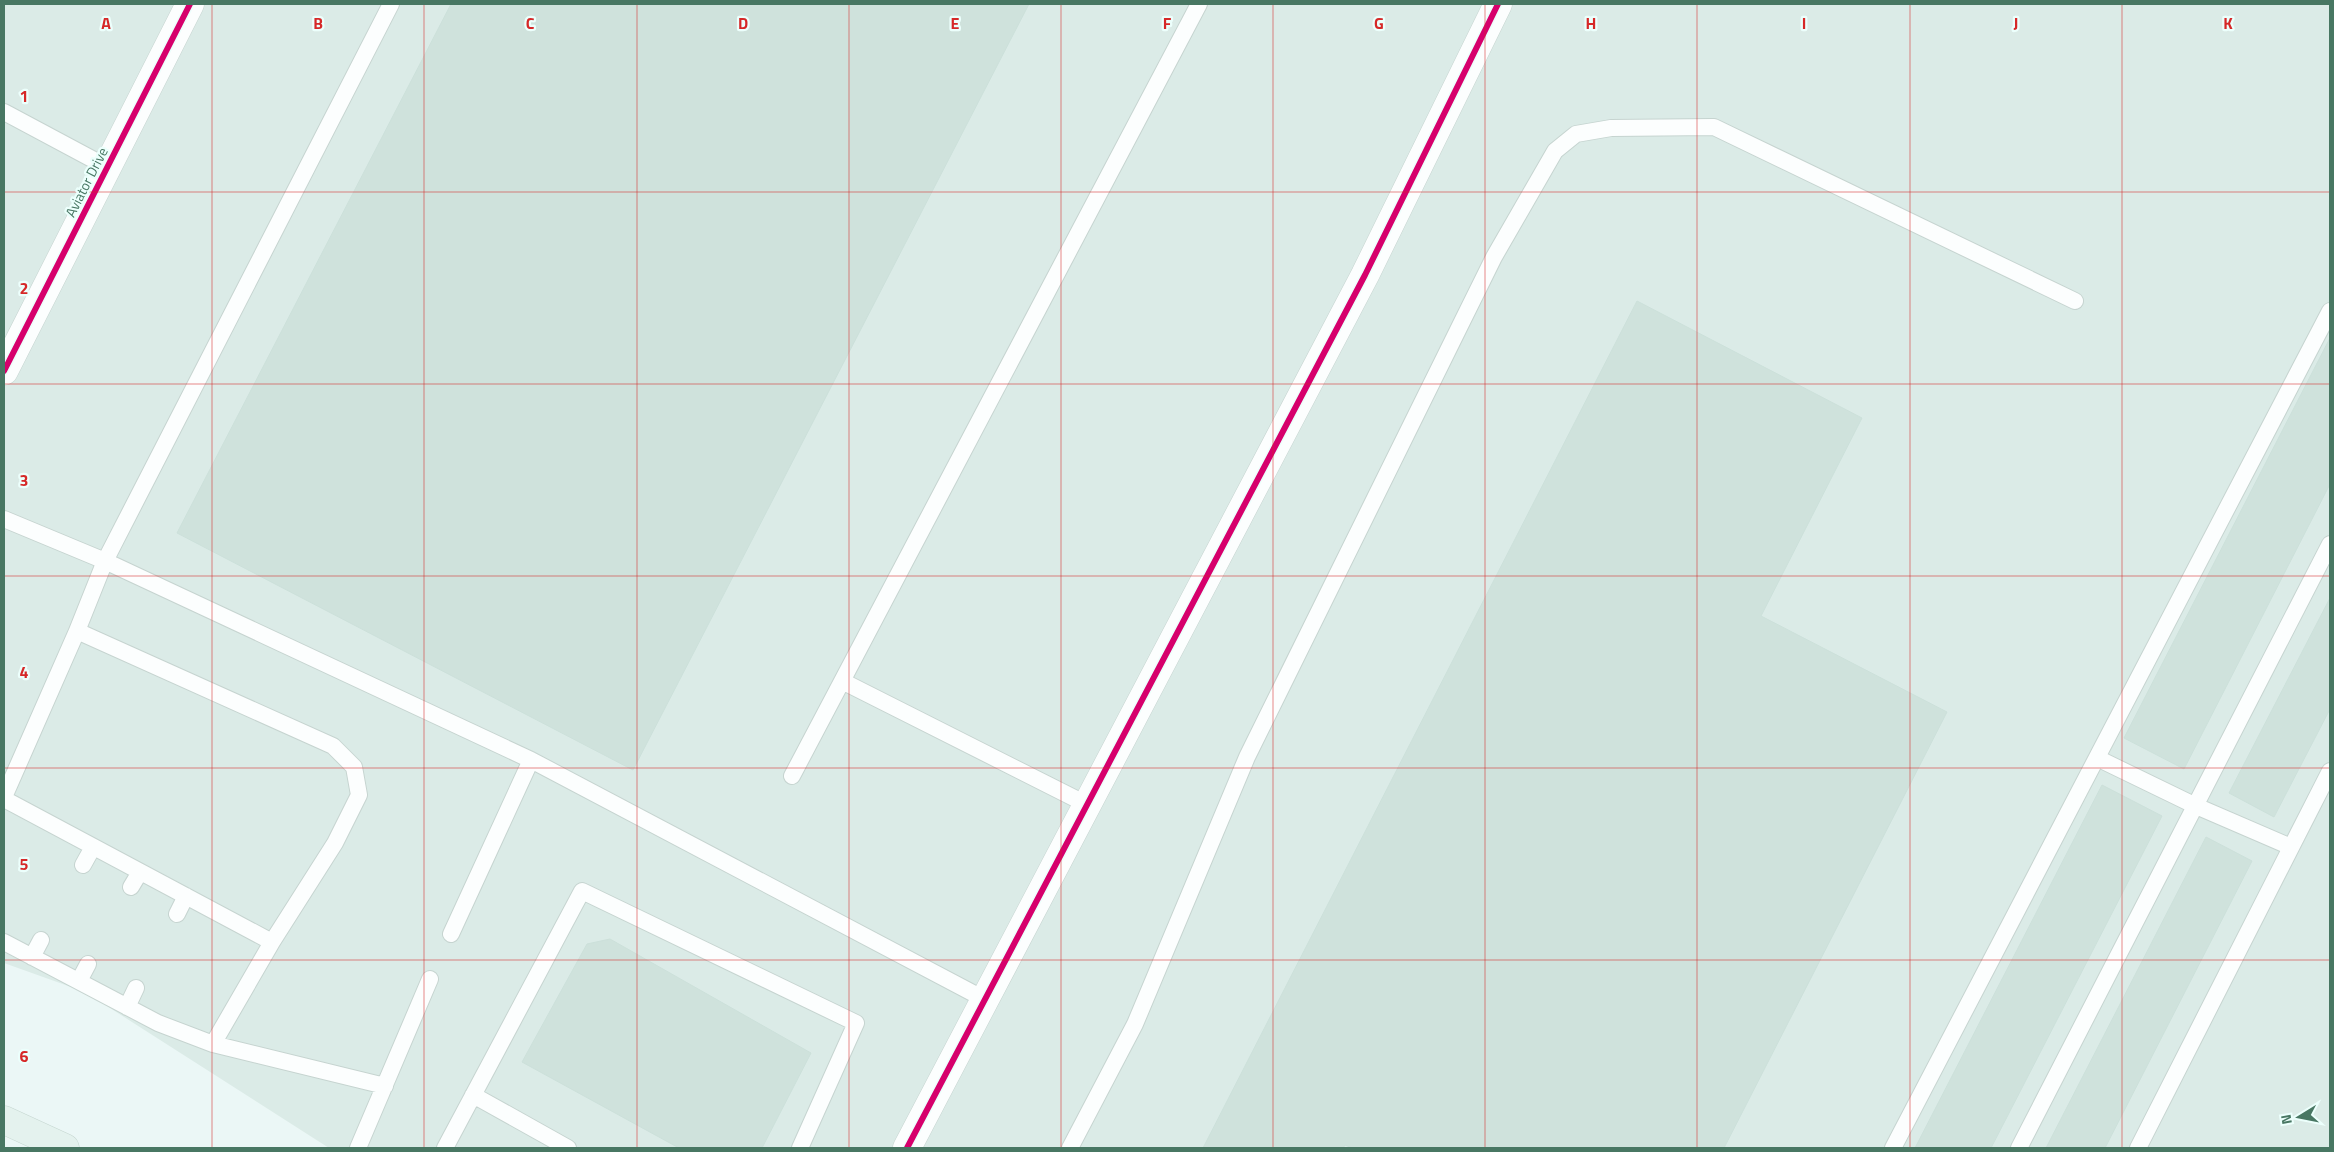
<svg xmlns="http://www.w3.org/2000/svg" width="2334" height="1152" font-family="'Titillium Web',sans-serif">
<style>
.industrial{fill:#dbebe7}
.building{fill:#cfe2dc;stroke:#cce0da}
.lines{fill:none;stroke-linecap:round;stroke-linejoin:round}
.service-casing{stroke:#c6d4d0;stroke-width:18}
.minor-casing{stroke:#c6d4d0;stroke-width:29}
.trunk-casing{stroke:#c5d6d0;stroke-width:29}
.service{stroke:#fcfefe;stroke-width:16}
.minor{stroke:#fcfefe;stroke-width:28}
.trunk{stroke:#e4f2ee;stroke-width:28}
.cycleway-casing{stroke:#ecfffc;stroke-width:9}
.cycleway{stroke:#d6006c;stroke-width:6}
.grid{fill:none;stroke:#d62828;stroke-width:1;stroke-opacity:0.55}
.labels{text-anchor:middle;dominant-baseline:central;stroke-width:4.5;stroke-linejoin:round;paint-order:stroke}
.street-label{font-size:14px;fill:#487763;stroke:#ecfffc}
.grid-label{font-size:16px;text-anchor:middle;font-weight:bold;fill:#d62828;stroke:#ecfffc;stroke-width:4.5;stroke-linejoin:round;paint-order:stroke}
</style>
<rect width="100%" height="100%" fill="#ebf7f6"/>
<path class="industrial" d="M4 4H2330V1148H329L85 992 4 963Z"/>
<path class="building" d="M451 4H1029L633 770 177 533Z
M1637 301 1862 418 1761 616 1947 712 1724 1148H1352L1345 1145 1343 1148H1203Z
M2330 338V484L2184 769 2124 738Z
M2330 598V709L2274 817 2229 793Z
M2102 785 2162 816 1991 1148H1915Z
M2206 837 2252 861 2105 1148H2046Z
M610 939 811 1053 762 1148H679L522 1062 587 944Z"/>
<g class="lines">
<defs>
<path id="service" d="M4 112 107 167
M4 519 105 561 531 760 984 999
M77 631 333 746 354 767 359 795 335 843 272 942
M842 681 1086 804
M2097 758 2196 806 2291 847
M792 776 1199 4
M4 797 77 631 105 561 391 4
M4 799 272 942 213 1044
M83 865 93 847
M131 887 140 872
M177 914 186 896
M451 934 531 760
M4 942 158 1023 213 1044 385 1086
M32 957 41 940
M79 981 88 964
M127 1007 136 988
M473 1095 568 1148
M358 1148 430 979
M445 1148 582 891 856 1023 800 1148
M1070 1148 1135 1024 1247 757 1494 257 1555 151 1576 134 1611 128 1714 127 2075 301
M1893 1148 2330 311
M2019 1148 2330 544
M2138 1148 2330 771"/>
<path id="minor" d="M4 371 190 4
M907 1148 1365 275 1498 4"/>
<path id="trunk" d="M4 1120 65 1148"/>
</defs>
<use href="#service" class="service-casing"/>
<use href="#minor" class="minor-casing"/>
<use href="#trunk" class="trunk-casing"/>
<use href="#service" class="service"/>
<use href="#minor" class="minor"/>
<use href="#trunk" class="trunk"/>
<defs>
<path id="cycleway" d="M4 371 190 4
M907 1148 1365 275 1498 4"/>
</defs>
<use href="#cycleway" class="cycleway-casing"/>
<use href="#cycleway" class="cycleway"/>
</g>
<path class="grid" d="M212 4V1148M424 4V1148M637 4V1148M849 4V1148M1061 4V1148M1273 4V1148M1485 4V1148M1697 4V1148M1910 4V1148M2122 4V1148M4 192H2330M4 384H2330M4 576H2330M4 768H2330M4 960H2330"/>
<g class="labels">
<g class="street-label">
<text transform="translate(86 182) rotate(-63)">Aviator Drive</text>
</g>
</g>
<g class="grid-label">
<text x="106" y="29">A</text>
<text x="318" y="29">B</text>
<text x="530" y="29">C</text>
<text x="743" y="29">D</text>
<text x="955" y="29">E</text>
<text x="1167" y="29">F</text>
<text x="1379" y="29">G</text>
<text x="1591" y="29">H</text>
<text x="1804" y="29">I</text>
<text x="2016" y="29">J</text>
<text x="2228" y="29">K</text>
<text x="24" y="102">1</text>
<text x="24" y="294">2</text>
<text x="24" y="486">3</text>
<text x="24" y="678">4</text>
<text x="24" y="870">5</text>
<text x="24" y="1062">6</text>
</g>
<rect width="2334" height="1152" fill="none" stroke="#487763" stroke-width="10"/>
<g transform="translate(2299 1117) rotate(260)" stroke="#ecfffc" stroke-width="4" paint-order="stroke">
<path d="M0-4L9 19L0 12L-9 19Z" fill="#487763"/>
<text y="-8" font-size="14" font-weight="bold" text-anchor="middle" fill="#487763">N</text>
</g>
</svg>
